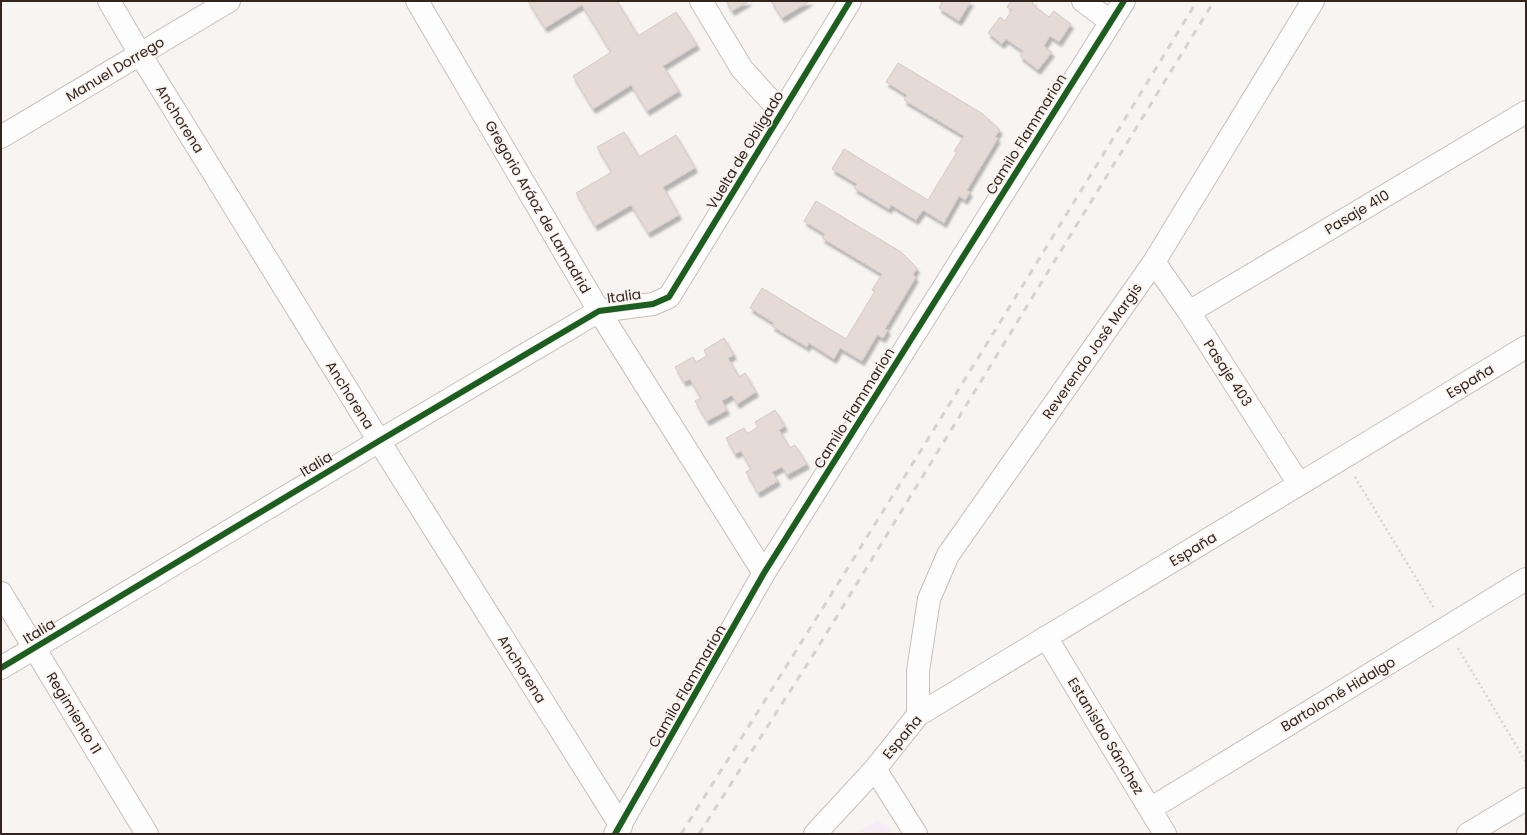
<svg xmlns="http://www.w3.org/2000/svg" width="1527" height="835" font-family="Poppins,sans-serif">
<style>
.medical{fill:#f5ecf6}
.building{fill:#e6dad6;stroke:#d2cac7;filter:url(#shadow)}
.lines{fill:none;stroke-linecap:round;stroke-linejoin:round}
.minor-casing{stroke:#c7bfba;stroke-width:24}
.path{stroke:#d6d4d2;stroke-width:2.5;stroke-dasharray:2 3;stroke-linecap:butt}
.minor{stroke:#fefdfd;stroke-width:22}
.rail{stroke:#d4d3d2;stroke-width:3;stroke-dasharray:7 7;stroke-linecap:butt}
.cycleway-casing{stroke:#faf3ef;stroke-width:8}
.cycleway{stroke:#1b5e20;stroke-width:6}
.labels{text-anchor:middle;dominant-baseline:central;stroke-width:3;stroke-linejoin:round;paint-order:stroke}
.street-label{font-size:14px;fill:#31251d;stroke:#faf3ef}
</style>
<defs>
<filter id="shadow"><feDropShadow dx="2.5" dy="4.5" stdDeviation="1" flood-color="#0004"/></filter>
</defs>
<rect width="100%" height="100%" fill="#f7f4f2"/>
<path class="medical" d="M877 821 887 826 892 834H856Z"/>
<path class="building" d="M528 1H617L638 36 676 12 697 45 663 66 679 91 647 111 631 85 593 109 573 76 611 52 582 5 545 28Z
M726 1H749L732 11Z
M771 1H810L782 18Z
M939 1H971L959 21 939 8 942 3Z
M1011 1H1034L1032 4 1049 17 1054 11 1071 24 1059 42 1050 36 1044 46 1052 52 1038 70 1020 56 1023 51 1006 39 1002 44 988 33 1000 17 1005 21 1012 10 1007 7Z
M898 63 983 114 1000 130 995 137 998 138 967 190 970 192 965 200 959 196 944 223 923 210 916 220 891 205 889 209 854 188 857 184 832 169 844 149 928 200 957 152 954 151 964 136 904 100 907 95 886 82Z
M624 132 639 157 676 135 695 168 663 187 679 215 648 233 631 205 595 226 576 193 612 172 597 147Z
M816 201 901 252 917 268 913 275 916 277 885 329 888 330 883 338 877 335 862 361 840 348 834 359 809 343 807 347 772 326 774 323 750 308 762 288 846 339 875 291 872 290 882 274 822 238 825 234 804 221Z
M724 338 734 355 728 358 739 377 745 373 756 392 737 404 732 395 722 401 727 410 707 421 695 401 701 398 690 379 684 382 675 367 693 357 696 362 707 356 704 350Z
M775 410 785 426 779 430 790 448 795 445 807 464 787 475 782 467 772 472 778 481 758 493 746 472 751 469 741 451 735 454 726 438 744 428 747 434 758 427 755 422Z"/>
<g class="lines">
<defs>
<path id="minor" d="M109 1 140 54 379 441 621 826
M417 1 599 311 764 573
M701 1 742 69 782 113
M1083 1 1111 22
M1 137 229 1
M1154 262 1189 312 1299 484
M1189 312 1526 112
M1 593 147 834
M1046 637 1165 834
M1 668 379 441 599 311 653 304 669 297 850 1
M918 715V671L929 599 948 555 1154 262 1313 1
M875 769 916 834
M1150 809 1526 579
M615 834 764 573 1124 1
M815 834 875 769 918 715 1526 347
M1468 834 1526 799"/>
</defs>
<use href="#minor" class="minor-casing"/>
<path class="path" d="M1355 477 1434 608
M1458 648 1526 762"/>
<use href="#minor" class="minor"/>
<path class="rail" d="M681 834C855 558 1027 280 1197 1
M699 834 815 652 1214 1"/>
<defs>
<path id="cycleway" d="M1 668 379 441 599 311 653 304 669 297 850 1
M615 834 764 573 1124 1"/>
</defs>
<use href="#cycleway" class="cycleway-casing"/>
<use href="#cycleway" class="cycleway"/>
</g>
<g class="labels">
<g class="street-label">
<text transform="translate(115 69) rotate(-31)">Manuel Dorrego</text>
<text transform="translate(180 119) rotate(58)">Anchorena</text>
<text transform="translate(1026 134) rotate(-58)">Camilo Flammarion</text>
<text transform="translate(745 150) rotate(-59)">Vuelta de Obligado</text>
<text transform="translate(538 207) rotate(60)">Gregorio Aráoz de Lamadrid</text>
<text transform="translate(1357 212) rotate(-31)">Pasaje 410</text>
<text transform="translate(624 296) rotate(-8)">Italia</text>
<text transform="translate(1092 351) rotate(-55)">Reverendo José Margis</text>
<text transform="translate(1228 373) rotate(57)">Pasaje 403</text>
<text transform="translate(1470 381) rotate(-31)">España</text>
<text transform="translate(350 395) rotate(58)">Anchorena</text>
<text transform="translate(854 408) rotate(-58)">Camilo Flammarion</text>
<text transform="translate(316 464) rotate(-31)">Italia</text>
<text transform="translate(1193 549) rotate(-31)">España</text>
<text transform="translate(39 631) rotate(-31)">Italia</text>
<text transform="translate(522 669) rotate(58)">Anchorena</text>
<text transform="translate(687 686) rotate(-60)">Camilo Flammarion</text>
<text transform="translate(1338 694) rotate(-31)">Bartolomé Hidalgo</text>
<text transform="translate(74 713) rotate(59)">Regimiento 11</text>
<text transform="translate(1106 736) rotate(59)">Estanislao Sánchez</text>
<text transform="translate(902 737) rotate(-50)">España</text>
</g>
</g>
<rect width="1527" height="835" fill="none" stroke="#31251d" stroke-width="4"/>
</svg>
